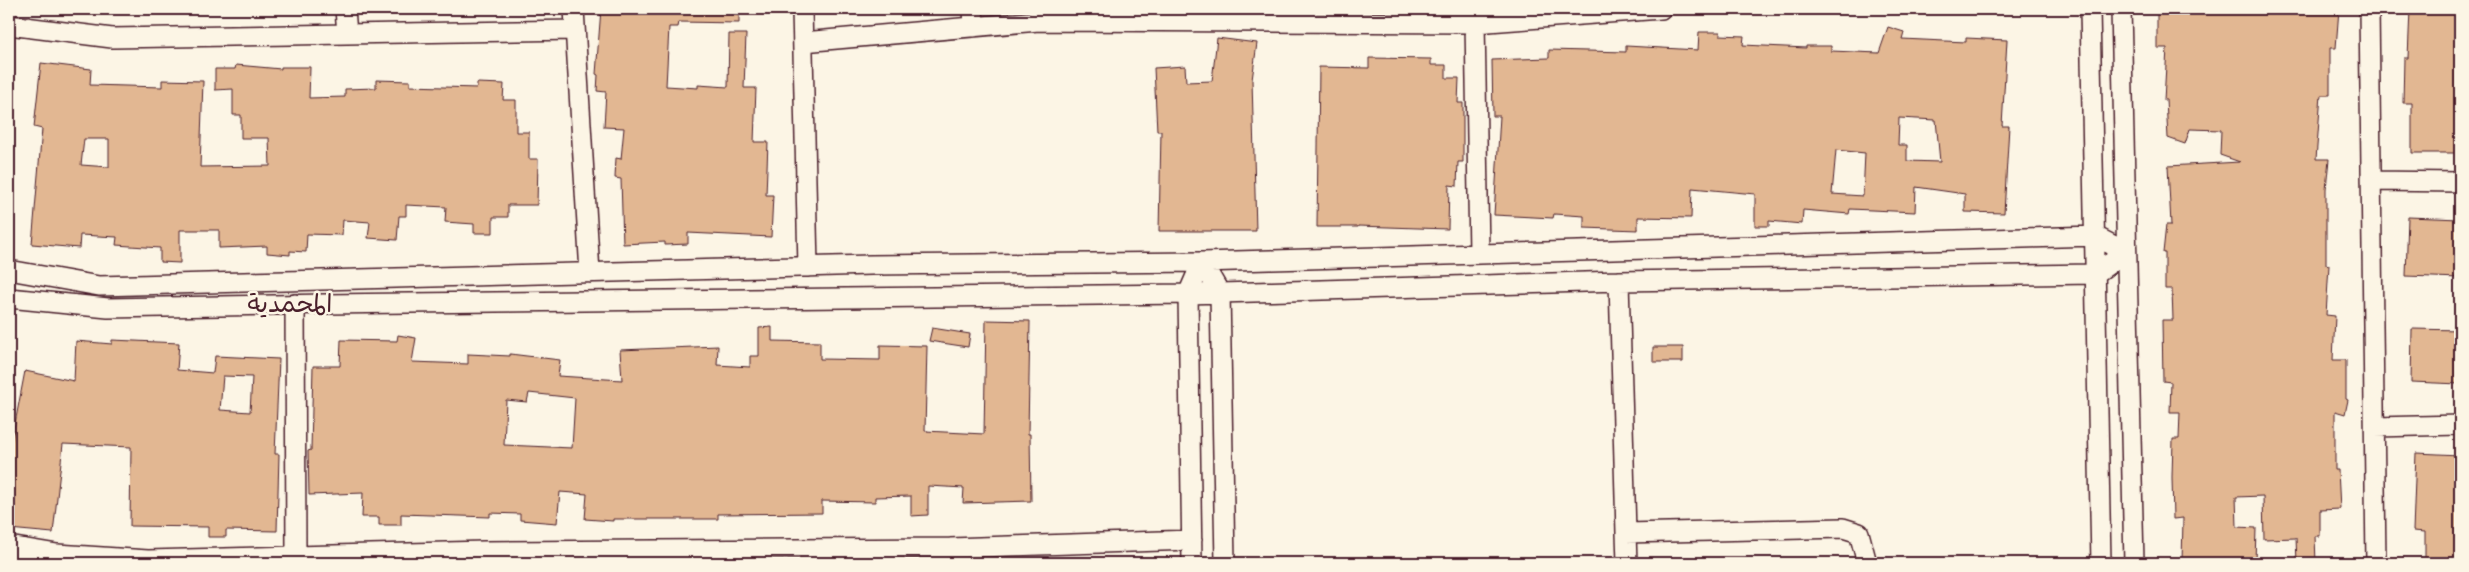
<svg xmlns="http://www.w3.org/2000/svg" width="2469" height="572" font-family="Caveat,'Playpen Sans Arabic',sans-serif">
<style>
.building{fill:#e2b792;stroke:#4a1f2b;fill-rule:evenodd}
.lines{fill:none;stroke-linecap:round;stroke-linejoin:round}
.minor-casing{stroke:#4a1f2b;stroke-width:22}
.minor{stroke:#fcf5e5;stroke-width:19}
.labels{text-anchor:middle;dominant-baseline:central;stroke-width:5;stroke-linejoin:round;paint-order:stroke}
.neighbourhood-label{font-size:25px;fill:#4a1f2b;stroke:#fcf5e5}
</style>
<rect width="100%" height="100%" fill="#fcf5e5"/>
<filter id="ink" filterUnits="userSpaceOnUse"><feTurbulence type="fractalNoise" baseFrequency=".02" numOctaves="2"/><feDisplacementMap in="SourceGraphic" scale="10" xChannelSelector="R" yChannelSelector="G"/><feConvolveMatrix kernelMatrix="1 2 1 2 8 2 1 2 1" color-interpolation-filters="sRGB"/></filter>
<g filter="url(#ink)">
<path class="building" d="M601 9H739V23L679 22 678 27H669L666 86 698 88V85L728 87 729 34H746L744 88H756L754 142H768L766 195H773L771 237 688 233V244L665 245V242L623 244 621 179 615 178 616 158 621 159 624 128 604 127 606 92 597 91 598 75 596 74Z
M2157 9H2339L2336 48H2330V95H2321L2316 159H2329L2326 189V264L2329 265 2326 315 2335 316 2333 360H2346V399L2348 400 2345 414 2335 411V470H2338L2340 509 2320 510V536H2315L2316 563H2297L2296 538 2264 539 2263 496 2236 497 2237 527 2256 528 2255 563H2182L2183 518 2173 519 2172 477 2173 439H2179L2180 412H2170L2171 382 2163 381 2162 320H2173L2172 289H2165V253H2163L2166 225H2171L2168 166 2240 162 2220 155 2221 130 2190 129 2185 144 2168 138 2166 100H2164L2167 48H2157Z
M2410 9H2460V153H2412V103H2403L2404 58H2408Z
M1888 27 1904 32 1902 39 1966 42V38L2007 40 2002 126H2009L2004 213 1965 212V194L1916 187 1915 212 1850 209 1849 214 1803 210 1802 224 1769 221V226H1755V194L1692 188 1691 218 1638 217V230L1584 228V216L1554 214 1553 218 1494 215 1500 116H1493L1492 60 1549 58V50L1626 52V46L1698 50 1699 32H1720V35L1744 36 1743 45 1806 48V46H1831V51L1879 53ZM1899 118 1936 120 1940 162 1907 161V145H1898ZM1836 150 1865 153 1863 196 1832 194Z
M1217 38 1257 43 1252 80 1256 231H1159L1161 131H1157L1154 68 1185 66 1186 82 1212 81Z
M1369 58 1431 59V65H1446V78H1459L1458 103H1463V162H1458L1457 186 1449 185 1448 229 1358 226V227H1317L1319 67 1369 68Z
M41 63 91 69 90 85 162 87V80L203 81 200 167 270 166 269 138H241V115H233V89L215 90V69H235L236 65 281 69V67H310L309 98 345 97V89L376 88V80L410 81V86L477 88V83L504 84 503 100H516V132H529V159H538L537 205H508V217H493V233H474V224L445 222 446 207 406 205V216H399L397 240 368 238 370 222 343 220 342 235 307 234 306 252 290 251V255L267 253V246L219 248V230H180V263L160 262V248L116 245 117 237 80 235 79 248 32 244 42 129 34 127ZM84 139H109V167L81 165Z
M2408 217 2460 219V278L2406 276Z
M986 320 1030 321 1028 434H1030L1031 501 963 503 964 488 928 486V515L911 516V496L875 497V502L822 501V513L718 514V519H613V521L585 519 587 494 560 492 557 523 520 520V514L490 513V517L401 514V525H379V517H362L363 493 309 495 308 451 311 450 313 366H340L341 340 397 341 398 335 416 338 412 362 468 364V354L510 356V354L560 360 558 376 622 380 620 350 718 346 717 365 750 367V356H759V328L772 327V341L820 342V359L880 360V345L927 346 925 431 984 434ZM529 393 575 398 572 448 504 445 506 400 527 402Z
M932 328 970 334 968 347 929 341Z
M2412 329 2460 330V384L2411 382Z
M112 340 179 343 177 370 213 373 215 356 279 359 275 454H279L277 531 226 530V537H208V527L130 526 131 447 63 444 53 533 9 529V455L25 371 74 381 76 341 112 344ZM223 376 252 377 250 412 220 410Z
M1653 347H1683V362H1653Z
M2416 453 2460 455V563H2425V532L2413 531Z"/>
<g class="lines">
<defs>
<path id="minor" d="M345 9 347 34
M574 9 590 273
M802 9 808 267
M973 9 974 27
M2090 9 2101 563
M2121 9 2134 563
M2369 9 2376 563
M1475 23 1479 253
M9 25 112 38 575 30
M803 42 1039 21 1475 23 1661 9
M2372 181 2460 182
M1202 262 1220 293 1225 563
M9 270 99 286 871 265 1202 262 2095 236 2126 252 2095 274 1619 281 1188 294 325 304 108 308 9 298
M1619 281 1626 533
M295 304 296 556
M2375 427 2460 425
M9 546 57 554 148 560 484 551 950 548 1192 540
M1192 563 1188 294 1202 262
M1627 563 1626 533 1843 528 1859 533 1867 563"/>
</defs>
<use href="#minor" class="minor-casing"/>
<use href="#minor" class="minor"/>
</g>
</g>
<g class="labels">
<g class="neighbourhood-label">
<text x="290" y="304">المحمدية</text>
</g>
</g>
<rect width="2469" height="572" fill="none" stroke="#fcf5e5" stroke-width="30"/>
<rect x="15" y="15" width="2439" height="542" fill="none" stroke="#4a1f2b" stroke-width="2" filter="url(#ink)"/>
</svg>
